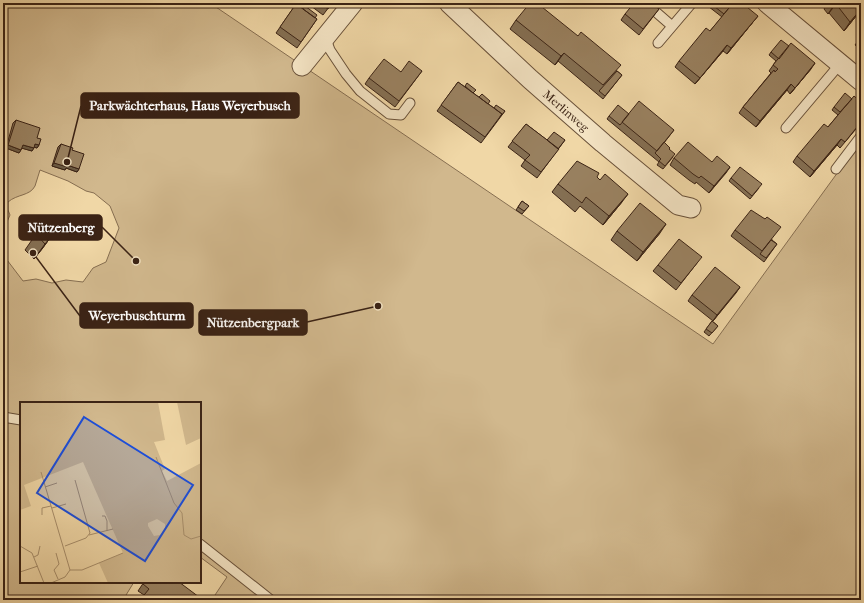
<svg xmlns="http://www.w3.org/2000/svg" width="864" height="603" font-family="'IM FELL French Canon',serif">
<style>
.green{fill:#d1b88d;stroke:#866e51}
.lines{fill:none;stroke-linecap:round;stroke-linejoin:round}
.lane-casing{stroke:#685039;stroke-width:11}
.street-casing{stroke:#685039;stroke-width:21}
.lane{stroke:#f5e5c5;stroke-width:9}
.street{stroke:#f5e5c5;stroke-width:19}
.wall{fill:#846f53;stroke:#3b2315}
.shaded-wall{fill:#6b5a43;stroke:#3b2315}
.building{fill:#998160;stroke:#3b2315}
.labels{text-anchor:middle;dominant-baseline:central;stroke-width:3;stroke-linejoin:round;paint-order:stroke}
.street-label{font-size:12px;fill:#3b2315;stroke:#f5e5c5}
.inset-road{fill:none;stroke:#a88f6c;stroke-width:1}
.view{fill:#1d4ed8;fill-opacity:0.15;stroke:#1d4ed8;stroke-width:2}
.inset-edge{fill:none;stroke:#3b2315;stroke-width:2}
.leader{fill:none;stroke:#3b2315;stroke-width:1.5}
.callout-dot{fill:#3b2315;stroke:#f5e5c5;stroke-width:1.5}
.callout{fill:#3b2315;stroke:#3b2315;stroke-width:1.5}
.callout-label{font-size:13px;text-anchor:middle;font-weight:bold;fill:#fff}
</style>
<rect width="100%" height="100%" fill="#f0d7a6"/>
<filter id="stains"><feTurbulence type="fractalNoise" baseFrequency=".005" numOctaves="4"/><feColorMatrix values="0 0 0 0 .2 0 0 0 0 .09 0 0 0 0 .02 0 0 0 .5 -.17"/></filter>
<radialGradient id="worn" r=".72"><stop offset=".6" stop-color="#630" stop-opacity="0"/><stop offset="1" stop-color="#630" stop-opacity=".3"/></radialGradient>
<path class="green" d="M3 3H210L713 344 838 172 861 142V600H222L215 595 227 577 200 557V403H21V582H134L123 600H3V242C7 247 7 251 4 256L23 281 36 279 52 283 66 280 83 282 93 268 106 262 119 228 110 206 94 193 86 191 68 181 40 170C38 175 37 181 35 186 30 196 17 194 8 202V210L10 215 3 231Z"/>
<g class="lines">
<defs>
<path id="lane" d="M649 6 672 26
M325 36 330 50 346 74 360 91 389 114 401 115 410 103
M658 43 692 3
M786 128 840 64
M836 169 861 136
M3 417 21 420
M200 544 271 600"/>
<path id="street" d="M449 3 530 79 603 143 678 205 691 208
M767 3 861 81
M302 66 353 3"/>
</defs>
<use href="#lane" class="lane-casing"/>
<use href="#street" class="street-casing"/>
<use href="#lane" class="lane"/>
<use href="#street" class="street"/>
</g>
<path class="wall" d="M307 3H332L323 15Z
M492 3H498L496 6Z
M704 3H742L753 22 727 54 723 51 695 84 675 67 679 61 710 31 722 17Z
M822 3H861V10L844 31 829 13 828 14 824 9 825 7Z
M296 4 317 19 297 48 276 33Z
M659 9 639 35 621 20 625 14Z
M516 20 617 71 622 75 603 99 558 61 555 65 510 29Z
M861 37V49L855 45Z
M771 52 811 69 790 94 787 90 756 127 739 113 743 107 771 73 769 71 776 61 769 55Z
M422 71 395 107 365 84 369 78 401 72Z
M458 82 494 108 505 111 481 143 437 111Z
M852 99 861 102V123L840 148 837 145 810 177 793 162 797 156 828 127 838 115 832 110 834 107Z
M629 114 674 130 664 143 669 149 673 157 663 169 657 165 659 162 607 119 609 116Z
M16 120 37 138 39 145 37 148 34 147 32 151 22 148 19 153 6 148 13 123Z
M526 124 547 140H565L537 178 521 166 525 160 508 147Z
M61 144 72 150 79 169 77 172 66 168 65 170 52 166 58 147Z
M674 158 712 162 730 167 709 193 696 182 695 184 689 180 670 165Z
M597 177 622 202 603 225 580 206 575 212 552 192 558 184Z
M731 178 759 188 750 199 729 181Z
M522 201 529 206 522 214 516 210Z
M765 219 772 240 777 244 764 262 731 236 735 230Z
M617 231 660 233 637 261 611 240Z
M36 234H53L42 249 34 259 25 250Z
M697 263 676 290 653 271 658 265Z
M740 287 713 321 688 301 692 295Z
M712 321 718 326 709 336 704 332Z
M144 582H178L144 595 138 591Z"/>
<path class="shaded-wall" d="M836 4 829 13 828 14 834 5Z
M861 9V10L844 31 850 22Z
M758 16 753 22 727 54 731 48Z
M727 45 723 51 695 84 700 78Z
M564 53 555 65 561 56Z
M815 63 811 69 790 94 795 88Z
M791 84 787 90 756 127 760 121Z
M841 139 837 145 810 177 814 171Z
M35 144 39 145 37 148 33 147Z
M8 145 21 150 19 153 6 148Z
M23 145 34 148 32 151 21 148Z
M54 163 67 165 79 169 77 172 66 168 65 170 52 166Z
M730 167 726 173 709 193 714 186Z
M628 194 622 202 603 225 609 216Z
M666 224 660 233 637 261 643 252Z
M53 234 42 249 34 259 45 244Z
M740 287 736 293 713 321 717 315Z"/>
<path class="building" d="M320 3H332L328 9Z
M530 3H537L578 36 581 32 621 65 603 85 564 53 561 56 516 20Z
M634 3H651L659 9 643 29 625 14Z
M710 3H733L724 14Z
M733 3H742L758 16 731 48 727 45 700 78 679 61 706 28 710 31Z
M832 3H861V9L850 22 836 4 834 5Z
M296 4 317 19 301 42 280 27Z
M305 6 317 15 315 18 303 9Z
M781 40 789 46 779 59 771 52Z
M791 43 815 63 795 88 791 84 760 121 743 107 774 70 775 72 778 69 773 65Z
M384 59 401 72 409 61 422 71 399 101 369 78Z
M617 71 622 75 605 96 599 91Z
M458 82 502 114 485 137 441 105Z
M467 83 476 90 473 93 465 86Z
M845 93 852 99 840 112 834 107Z
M482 94 490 101 488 104 479 97Z
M854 96 861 102V122L845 142 841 139 814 171 797 156 824 124 828 127Z
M639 101 674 130 657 151 622 122Z
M496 105 505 111 500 117 502 114 494 108Z
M618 105 629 114 620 125 609 116Z
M16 120 40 128 37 138 41 139 39 145 35 144 34 148 23 145 21 150 8 145Z
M526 124 559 149 541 172 525 160 530 155 512 141Z
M554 132 565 140 558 149 547 140Z
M664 142 670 148 669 149 675 154 665 166 659 161 661 159 655 153Z
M688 142 712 162 717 156 730 167 714 186 701 176 699 178 693 174 674 158Z
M61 144 73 148 72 150 84 154 79 169 67 165V167L54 163Z
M577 161 599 173 597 177 600 180 605 174 628 194 609 216 586 197 582 203 558 184Z
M740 167 762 184 752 196 731 178Z
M522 201 529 206 524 211 518 207Z
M640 203 666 224 643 252 617 231Z
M751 210 765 219 767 217 781 227 762 251 735 230Z
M46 226 53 234 45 244 36 234Z
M679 239 702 257 681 283 658 265Z
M771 240 777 244 766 258 760 254Z
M715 267 740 287 717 315 692 295Z
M712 321 718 326 712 333 706 329Z
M144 582H179L203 600H140L149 589 143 584Z"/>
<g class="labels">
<g class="street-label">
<text transform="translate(566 111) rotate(41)">Merlinweg</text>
</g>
</g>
<g transform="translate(20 402)">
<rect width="181" height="181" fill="#f0d7a6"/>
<path d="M0 0H138L145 38 134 40 145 67 142 69 147 79 181 61V181H88L79 161 103 151 63 60 4 83 11 104 0 108ZM137 117 145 122V126L140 133 134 134 128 124V121ZM157 0H181V36L166 43Z" fill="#d1b88d" fill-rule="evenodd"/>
<path class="inset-road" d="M136 55 154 101 162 111 164 133 171 137 181 134M21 70 50 168M25 85 37 81M32 106 46 102M22 113V106L31 104M82 114H85L87 119V129M69 133 93 127M0 144 12 151 24 181M45 144 66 136 70 131 55 78M36 151 39 162 34 168 38 177M14 155 18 153 20 144M0 170 18 164M31 181 45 175 50 168H62L103 151"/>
<path class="view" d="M64 15 173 83 125 159 17 91Z"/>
<rect width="181" height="181" class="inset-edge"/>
</g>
<path class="leader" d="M67 162L81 106M136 261L102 227M33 253L80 316M378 306L307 322"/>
<g class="callout-dot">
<circle cx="67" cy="162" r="4"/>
<circle cx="136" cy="261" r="4"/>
<circle cx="33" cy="253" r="4"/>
<circle cx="378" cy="306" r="4"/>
</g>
<g class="callout">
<rect x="81" y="93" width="218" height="25" rx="4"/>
<rect x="19" y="215" width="83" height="25" rx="4"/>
<rect x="80" y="303" width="113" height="25" rx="4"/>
<rect x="199" y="310" width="108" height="25" rx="4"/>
</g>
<g class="callout-label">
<text x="190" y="110">Parkwächterhaus, Haus Weyerbusch</text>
<text x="61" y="232">Nützenberg</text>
<text x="137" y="320">Weyerbuschturm</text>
<text x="253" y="327">Nützenbergpark</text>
</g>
<rect width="864" height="603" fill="none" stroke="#f0d7a6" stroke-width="16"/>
<rect x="4" y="4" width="856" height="595" fill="none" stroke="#3b2315" stroke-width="2"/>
<rect x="8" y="8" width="848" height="587" fill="none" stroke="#3b2315"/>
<rect width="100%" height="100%" filter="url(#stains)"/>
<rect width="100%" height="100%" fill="url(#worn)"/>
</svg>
